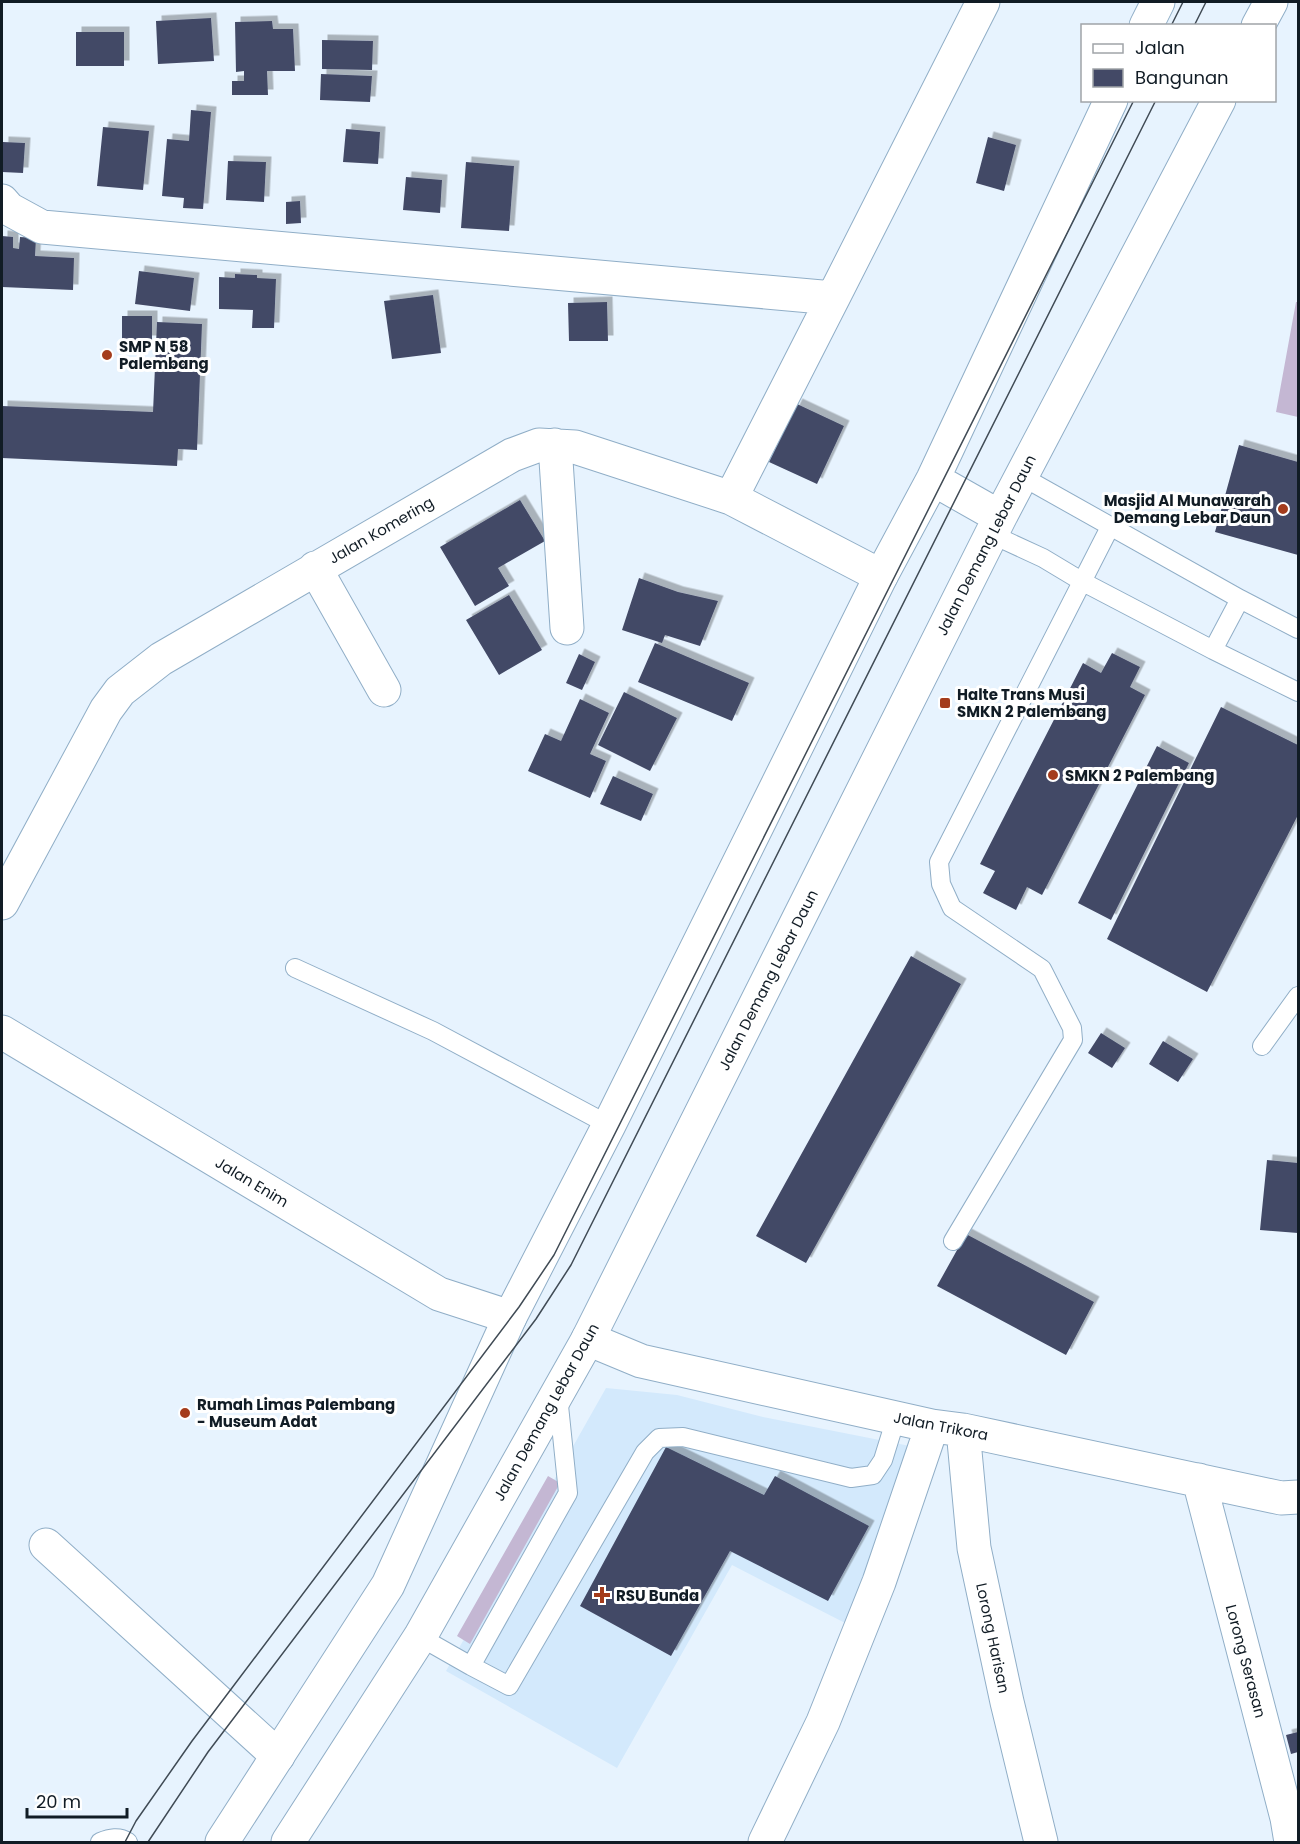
<svg xmlns="http://www.w3.org/2000/svg" width="1300" height="1844" font-family="Poppins,sans-serif">
<style>
.built{fill:#d3e9fc}
.green{fill:#c4b7d3}
.building{fill:#434966;filter:url(#shadow)}
.lines{fill:none;stroke-linecap:round;stroke-linejoin:round}
.lane-casing{stroke:#90aec7;stroke-width:20}
.street-casing{stroke:#90aec7;stroke-width:35}
.highway-casing{stroke:#90aec7;stroke-width:35}
.lane{stroke:#fff;stroke-width:18}
.street{stroke:#fff;stroke-width:33}
.highway{stroke:#fff;stroke-width:33}
.tram{stroke:#404b55;stroke-width:1.5}
.poi-dot{fill:#a43c1c;stroke:#fff;stroke-width:2}
.labels{text-anchor:middle;dominant-baseline:central;stroke-width:6;stroke-linejoin:round;paint-order:stroke}
.poi-label{font-size:15px;font-weight:bold;fill:#111c25;stroke:#fff;text-anchor:start}
.street-label{font-size:15px;fill:#111c25;stroke:#fff}
</style>
<defs>
<filter id="shadow"><feDropShadow dx="5.5" dy="-5.5" stdDeviation="0" flood-color="#0004"/></filter>
</defs>
<rect width="100%" height="100%" fill="#e7f3fe"/>
<path class="built" d="M606 1388 677 1395 763 1417 915 1447 849 1625 732 1565 617 1768 446 1671Z"/>
<path class="green" d="M1296 302H1298V417L1276 412Z
M548 1476 560 1483 470 1644 457 1636Z"/>
<path class="building" d="M211 18 214 61 158 64 156 21Z
M272 21 273 29H293L295 71H267L268 95H232V81H244V71L236 72 235 22Z
M76 32H124V66H76Z
M322 40 373 41 372 70 322 69Z
M321 74 372 76 370 102 320 100Z
M191 110 211 112 203 209 183 208 184 198 162 196 167 139 189 141Z
M103 127 149 131 143 190 97 186Z
M346 129 380 132 378 164 343 162Z
M988 137 1016 145 1004 191 976 183Z
M3 142 25 143 23 173 2 172Z
M228 161 266 162 264 202 226 200Z
M466 162 514 166 509 231 461 228Z
M406 177 442 180 440 213 403 210Z
M300 201 301 223 286 224V202Z
M2 236 13 237V248L19 249 20 237 36 238 35 256 74 258 73 290 2 287Z
M139 271 194 278 190 311 135 304Z
M235 274 257 275V278L276 279 274 328H252L253 310 219 309V277L235 278Z
M433 295 441 353 392 359 384 301Z
M607 302 608 341H569L568 303Z
M122 316H152V341H122Z
M157 322 202 324 197 450 178 449 177 466 2 458V406L153 412Z
M797 404 844 426 817 484 769 462Z
M1239 445 1298 462V555L1215 532Z
M520 500 545 541 498 568 509 586 475 606 440 547Z
M639 578 678 592 718 601 700 646 665 635 662 643 622 630Z
M509 595 542 650 499 675 466 620Z
M655 643 749 683 732 721 638 682Z
M1112 653 1140 667 1130 687 1145 695 1042 895 1027 887 1016 910 983 893 995 871 980 864 1083 663 1101 673Z
M579 654 595 662 582 690 566 683Z
M624 692 677 718 650 771 598 745Z
M580 699 609 713 590 754 606 761 590 798 528 771 545 734 561 741Z
M1221 707 1298 745V815L1207 992 1107 939Z
M1157 746 1189 763 1111 920 1078 903Z
M613 776 653 794 641 821 600 804Z
M911 956 961 984 806 1263 756 1236Z
M1101 1033 1125 1048 1112 1068 1088 1053Z
M1163 1041 1193 1059 1178 1082 1149 1064Z
M1267 1160 1298 1163V1233L1260 1230Z
M966 1234 1094 1302 1066 1355 937 1286Z
M666 1447 764 1495 775 1476 869 1526 828 1601 730 1551 671 1656 580 1606Z
M1298 1732V1752L1291 1754 1286 1735Z"/>
<g class="lines">
<defs>
<path id="lane" d="M1021 476 1240 599 1298 629
M991 534 1043 558 1083 582 1213 650 1298 692
M1213 650 1240 599
M295 968 433 1031 609 1125
M1262 1046 1298 996
M953 1241 1073 1040 1072 1028 1042 969 952 908 941 884 939 862 1110 527
M558 1396 568 1493 471 1666 509 1686 645 1452 659 1438 683 1437 851 1478 873 1475 883 1460 896 1418
M420 1637 471 1666
M100 1842C110 1838 119 1836 128 1842"/>
<path id="street" d="M2 201 9 209 42 227 833 298 983 2
M555 445 567 628
M731 498 833 298
M315 568 384 690
M2 903 106 710 120 691 161 659 512 455 539 445 575 447 731 498 881 576
M2 1032 439 1294 510 1317
M588 1339 641 1361 932 1426 963 1430 1281 1498 1298 1497
M963 1430 974 1548 1007 1702 1041 1842
M1199 1480 1287 1818 1291 1842
M46 1545 278 1756
M765 1842 823 1722 879 1582 932 1426"/>
<path id="highway" d="M1146 26 1158 2
M1258 26 1271 2
M933 479 1000 517
M222 1842 388 1585 510 1317 609 1125 881 576 933 479 1111 100
M288 1842 420 1637 588 1339 1000 517 1219 100"/>
</defs>
<use href="#lane" class="lane-casing"/>
<use href="#street" class="street-casing"/>
<use href="#highway" class="highway-casing"/>
<use href="#lane" class="lane"/>
<use href="#street" class="street"/>
<use href="#highway" class="highway"/>
<path class="tram" d="M1171 26 1183 2
M1194 26 1206 2
M125 1842 136 1821 192 1741 519 1307 554 1255 1134 100
M148 1842 208 1752 536 1319 571 1265 1156 100"/>
</g>
<g class="poi-dot">
<circle cx="107" cy="355" r="6"/>
<circle cx="1283" cy="509" r="6"/>
<rect x="939" y="697" width="12" height="12" rx="3"/>
<circle cx="1053" cy="775" r="6"/>
<circle cx="185" cy="1413" r="6"/>
<path d="M599 1586h6v6h6v6h-6v6h-6v-6h-6v-6h6z"/>
</g>
<g class="labels">
<g class="poi-label">
<text x="119" y="346">SMP N 58<tspan x="119" dy="17">Palembang</tspan></text>
<text x="1271" y="500" text-anchor="end">Masjid Al Munawarah<tspan x="1271" dy="17">Demang Lebar Daun</tspan></text>
<text x="957" y="694">Halte Trans Musi<tspan x="957" dy="17">SMKN 2 Palembang</tspan></text>
<text x="1065" y="775">SMKN 2 Palembang</text>
<text x="197" y="1404">Rumah Limas Palembang<tspan x="197" dy="17">- Museum Adat</tspan></text>
<text x="616" y="1595">RSU Bunda</text>
</g>
<g class="street-label">
<text transform="translate(381 530) rotate(-30)">Jalan Komering</text>
<text transform="translate(986 545) rotate(-63)">Jalan Demang Lebar Daun</text>
<text transform="translate(768 980) rotate(-63)">Jalan Demang Lebar Daun</text>
<text transform="translate(252 1182) rotate(31)">Jalan Enim</text>
<text transform="translate(546 1412) rotate(-61)">Jalan Demang Lebar Daun</text>
<text transform="translate(941 1426) rotate(11)">Jalan Trikora</text>
<text transform="translate(993 1638) rotate(78)">Lorong Harisan</text>
<text transform="translate(1246 1661) rotate(75)">Lorong Serasan</text>
</g>
</g>
<rect width="1300" height="1844" fill="none" stroke="#111c25" stroke-width="6"/>
<rect x="1081" y="24" width="195" height="78" fill="#ffffff" stroke="#a0a4a8" stroke-width="1.5"/>
<rect x="1093" y="44" width="30" height="9" fill="#ffffff" stroke="#a0a4a8" stroke-width="1.5"/>
<text x="1135" y="54" font-size="18" fill="#111c25">Jalan</text>
<rect x="1093" y="69" width="30" height="18" fill="#434966" stroke="#a0a4a8" stroke-width="1.5"/>
<text x="1135" y="84" font-size="18" fill="#111c25">Bangunan</text>
<path d="M27 1808v9h100v-9" fill="none" stroke="#111c25" stroke-width="3"/>
<text x="36" y="1808" font-size="18" fill="#111c25" stroke="#ffffff" stroke-width="4.5" paint-order="stroke">20 m</text>
</svg>
